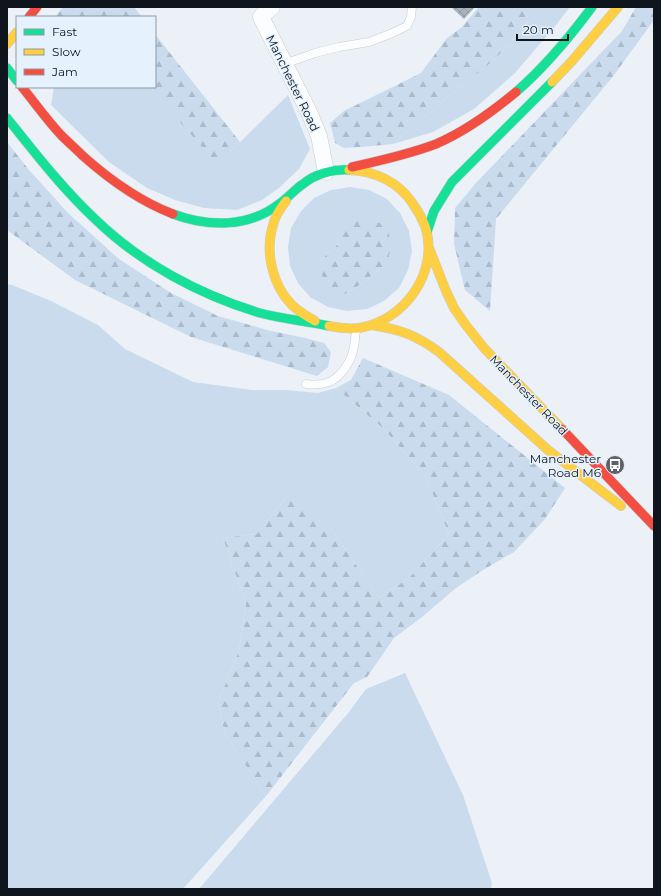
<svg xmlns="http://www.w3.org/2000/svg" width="661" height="896" font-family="Montserrat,sans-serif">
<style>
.green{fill:#c9dbed;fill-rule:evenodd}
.forest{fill:url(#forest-firs)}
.building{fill:url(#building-cross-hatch)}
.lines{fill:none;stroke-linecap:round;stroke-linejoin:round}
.lane-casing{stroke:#c6cdd3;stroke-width:9}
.street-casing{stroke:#c6cdd3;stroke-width:17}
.fast-casing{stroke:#c6cdd3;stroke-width:10}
.slow-casing{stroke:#c6cdd3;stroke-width:10}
.jam-casing{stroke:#c6cdd3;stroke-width:10}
.lane{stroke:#fcfdfe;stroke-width:8}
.street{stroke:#fcfdfe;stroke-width:16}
.fast{stroke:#16e098;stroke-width:9}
.slow{stroke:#ffcf43;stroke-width:9}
.jam{stroke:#f24e42;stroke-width:9}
.labels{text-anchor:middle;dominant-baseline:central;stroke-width:3;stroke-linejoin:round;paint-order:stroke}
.street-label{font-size:12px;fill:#0e151c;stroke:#e5f1fd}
.poi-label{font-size:12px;fill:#0e151c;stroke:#e5f1fd;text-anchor:end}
</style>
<defs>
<pattern id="forest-firs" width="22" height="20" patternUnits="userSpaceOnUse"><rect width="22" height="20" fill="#c9dbed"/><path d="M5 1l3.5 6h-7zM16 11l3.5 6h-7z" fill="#abbbcb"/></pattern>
<pattern id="building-cross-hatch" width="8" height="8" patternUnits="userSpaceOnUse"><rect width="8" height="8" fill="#aab4bf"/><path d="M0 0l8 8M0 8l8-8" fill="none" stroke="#919aa4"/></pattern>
</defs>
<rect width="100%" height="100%" fill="#ebf1f7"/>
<path class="green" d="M543 7H570L556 25 515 73 474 109 433 132 393 144 442 102 494 60Z
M54 87H149L218 164 288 95 310 149 299 169 279 188 262 200 237 210 204 208 175 200 147 188 109 162 51 105Z
M350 187 369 190 387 199 400 213 409 231 412 251 408 270 399 288 384 301 367 309 347 311 328 307 310 297 298 283 290 266 288 247 291 228 301 211 314 198 331 190ZM343 236 386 264 361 284 345 294 320 261 337 245Z
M7 284 12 285 51 301 98 325 125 349 193 382 252 390H286L318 393 336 388 384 429 426 477 449 534 409 578 379 598 327 523 287 496 257 534 223 538 246 604 239 651 218 702 225 734 266 796 183 889H7Z
M405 673 463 795 492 883 491 889H199L349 712 366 689Z"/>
<path class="forest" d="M63 7H134L142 17H55Z
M479 7H543L494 60 442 102 393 144 361 147 344 148 335 143 330 123 344 111 421 73 447 38 462 27Z
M636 7H654V20L614 75 496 219 490 311 465 290 454 244 455 208 476 183 622 31Z
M155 34 240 142 218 165 149 87H155Z
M7 142 29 170 68 213 119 259 171 293 218 316 267 330 305 338 324 343 331 352 328 367 317 376 191 337 75 280 7 230Z
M356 218 369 219 384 225 389 234 391 249 386 264 361 284 345 294 330 292 322 275 320 261 337 245 349 225Z
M363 358 449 395 565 488 545 519 514 552 483 570 456 588 422 617 394 638 367 677 354 683 266 796 225 734 218 702 239 651 246 604 223 538 257 534 288 495 327 523 379 598 409 578 449 534 426 477 384 429 336 388 351 380Z"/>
<path class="building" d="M451 7H475L464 19Z"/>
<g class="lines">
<defs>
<path id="lane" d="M284 64 315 53 339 47 369 42 390 34 407 26 411 17 412 7
M306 384C323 386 335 383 345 368 347 365 350 361 351 357 355 349 355 338 356 329"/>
<path id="street" d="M272 7 261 17 309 112 319 136 326 172"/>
<path id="fast" d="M7 68 17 81
M516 92C545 67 569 38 592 7
M7 118C35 153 62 188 95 219 140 263 200 295 260 313 282 319 306 321 329 326
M173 214C208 227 248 228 279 204 288 198 294 190 303 184 315 174 333 169 349 170
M427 232 434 211 452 182 552 82"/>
<path id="slow" d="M7 44 17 32
M552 82 572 61 618 7
M286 201C281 208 276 214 274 222 264 250 272 285 292 305 299 312 307 316 315 321
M429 248 446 291 454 308 465 324 484 348 562 429
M371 325C399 329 416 335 439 352L548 450 621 506
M329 326C339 328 349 329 359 328 405 321 440 271 425 226 422 218 418 211 413 204 399 182 375 171 349 170"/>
<path id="jam" d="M29 17 37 7
M22 87C35 103 47 120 61 135 68 142 76 149 83 156 110 180 139 201 173 214
M352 167C379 161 410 154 436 144 464 132 492 112 516 92
M562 429 654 526"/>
</defs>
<use href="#lane" class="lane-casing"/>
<use href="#street" class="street-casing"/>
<use href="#fast" class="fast-casing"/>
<use href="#slow" class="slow-casing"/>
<use href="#jam" class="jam-casing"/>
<use href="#lane" class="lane"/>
<use href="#street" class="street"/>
<use href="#fast" class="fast"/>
<use href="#slow" class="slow"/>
<use href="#jam" class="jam"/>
</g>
<defs>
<symbol id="bus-disc" viewBox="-11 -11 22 22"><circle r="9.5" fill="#5b6269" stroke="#e5f1fd"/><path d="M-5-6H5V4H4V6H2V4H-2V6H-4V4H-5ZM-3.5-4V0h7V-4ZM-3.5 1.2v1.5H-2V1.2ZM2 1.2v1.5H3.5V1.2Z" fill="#fff"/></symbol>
</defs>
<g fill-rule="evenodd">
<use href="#bus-disc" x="604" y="454" width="22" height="22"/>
</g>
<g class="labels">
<g class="street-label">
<text transform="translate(293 83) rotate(64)">Manchester Road</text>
<text transform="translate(529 395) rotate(46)">Manchester Road</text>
</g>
<g class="poi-label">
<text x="601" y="458">Manchester<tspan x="601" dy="14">Road M6</tspan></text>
</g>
</g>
<rect width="661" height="896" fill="none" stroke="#0e151c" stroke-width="16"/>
<rect x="16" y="16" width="140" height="72" fill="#e5f1fd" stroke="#8f99a3"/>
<rect x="24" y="29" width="20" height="6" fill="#16e098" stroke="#8f99a3"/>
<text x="52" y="36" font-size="12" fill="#0e151c">Fast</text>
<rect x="24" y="49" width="20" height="6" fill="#ffcf43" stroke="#8f99a3"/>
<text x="52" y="56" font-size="12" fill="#0e151c">Slow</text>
<rect x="24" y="69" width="20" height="6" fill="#f24e42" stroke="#8f99a3"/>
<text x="52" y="76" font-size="12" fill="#0e151c">Jam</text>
<path d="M517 34v6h51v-6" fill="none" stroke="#0e151c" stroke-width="2"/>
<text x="523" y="34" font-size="12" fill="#0e151c" stroke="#e5f1fd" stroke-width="3" paint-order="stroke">20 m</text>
</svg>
